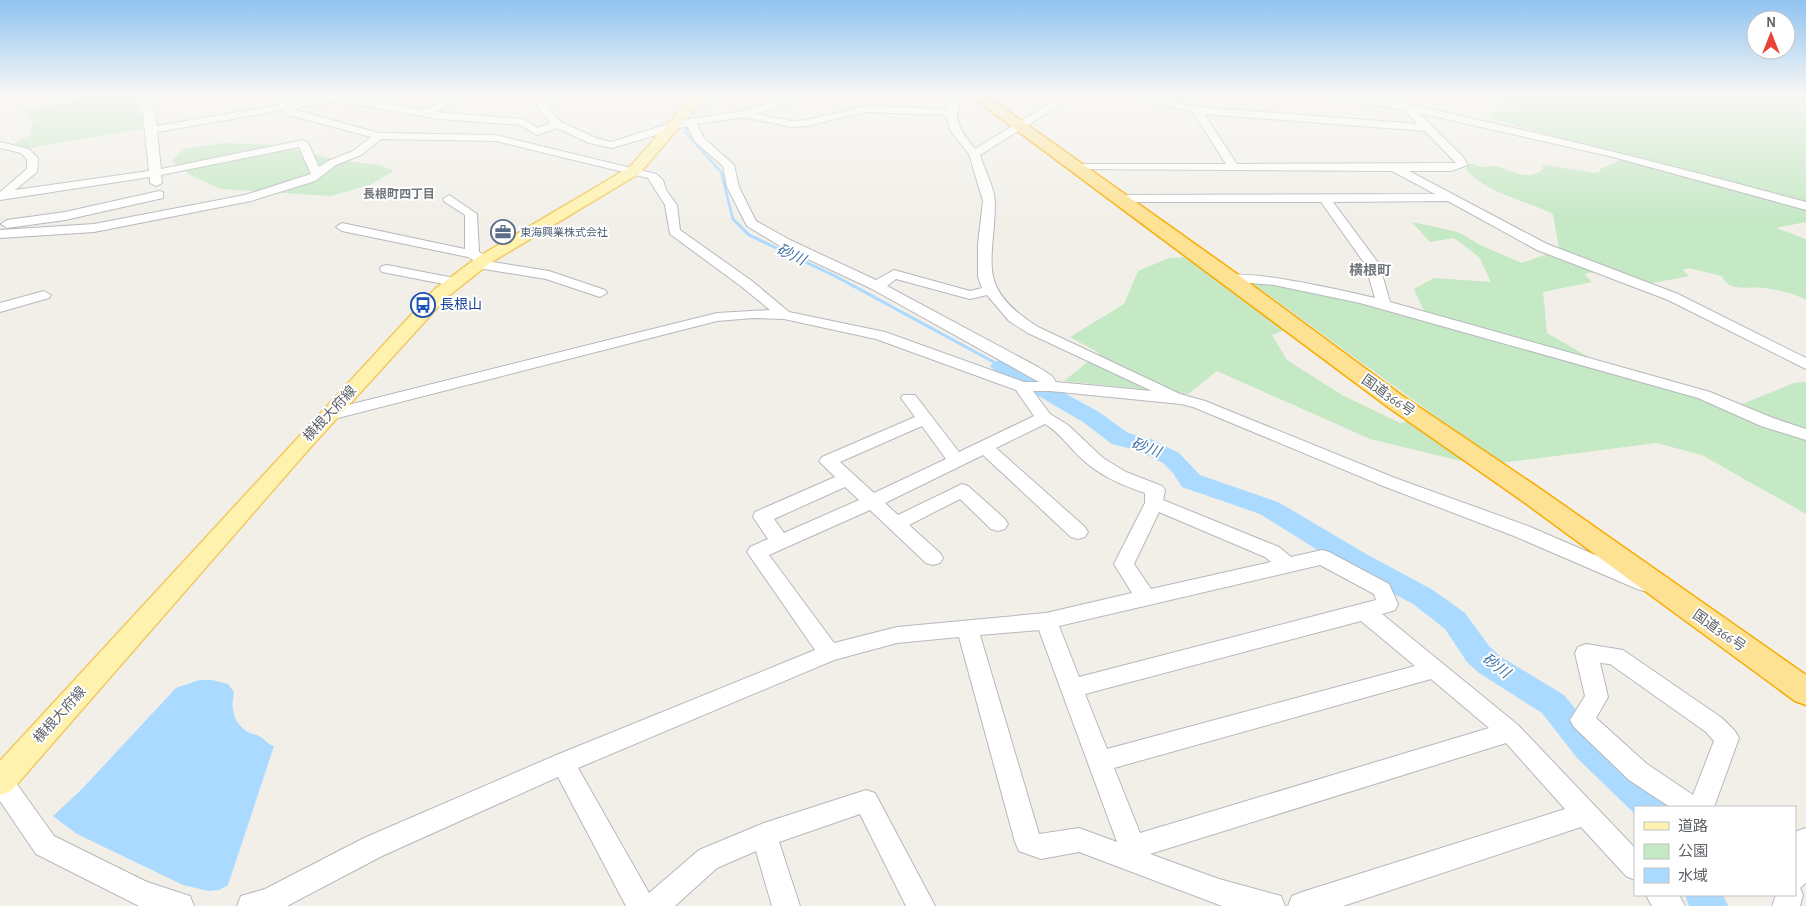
<svg xmlns="http://www.w3.org/2000/svg" width="1806" height="906" font-family="'Alegreya Sans','Noto Sans JP',sans-serif">
<style>
.green{fill:#c5e8c5}
.water{fill:#aadaff}
.lines{fill:none;stroke-linecap:round;stroke-linejoin:round}
.stream-far1{stroke:#aadaff;stroke-width:2.5}
.stream{stroke:#aadaff;stroke-width:3}
.river{fill:#aadaff;fill-rule:evenodd}
.minor-casing{stroke:#b5b8bc;stroke-width:2}
.major-casing{stroke:#f2c960;stroke-width:3}
.highway-casing{stroke:#f9ab00;stroke-width:3}
.minor{fill:#fff;fill-rule:evenodd}
.major{fill:#fff2af;fill-rule:evenodd}
.highway{fill:#fde293;fill-rule:evenodd}
.labels{text-anchor:middle;dominant-baseline:central;stroke-width:4;stroke-linejoin:round;paint-order:stroke}
.far-service-label{font-size:11px;fill:#4e5e75;stroke:#fff;text-anchor:start}
.far-neighbourhood-label{font-size:12px;font-weight:bold;fill:#70757a;stroke:#fff}
.far-quarter-label{font-size:14px;font-weight:bold;fill:#70757a;stroke:#fff}
.transit-label{font-size:14px;fill:#164399;stroke:#fff;text-anchor:start}
.street-label{font-size:14px;fill:#5f6368;stroke:#fff}
.water-label{font-size:15px;font-style:italic;fill:#4174aa;stroke:#fff}
</style>
<rect width="100%" height="100%" fill="#f1efe8"/>
<path class="green" d="M113 94H138L143 129 30 148 13 144 29 136 33 121 21 109Z
M1126 94H1200L1180 103Z
M1489 94H1806V204L1491 119 1489 118 1492 112 1513 111 1517 108 1513 105 1490 98Z
M223 143 274 145 337 160 380 165 394 171 372 184 331 196 221 189 192 176 172 161 184 149Z
M1618 159H1624L1806 209V222L1776 228 1806 239V300C1793 293 1779 290 1764 288 1751 286 1728 293 1722 276L1688 268 1683 270 1689 276 1648 284 1559 249 1553 214C1523 199 1490 195 1466 170L1468 164C1475 163 1478 167 1484 167 1488 167 1491 165 1496 166 1513 170 1528 183 1544 168L1541 166 1544 165 1595 173 1601 171 1600 169 1617 162Z
M1412 222 1458 232 1482 246 1522 263 1550 253 1599 271 1584 274 1592 282 1543 292 1547 333 1592 359 1681 383 1732 408 1794 383 1806 382V514L1702 455 1656 443 1500 463 1252 283 1307 289 1399 314 1424 311 1414 289 1434 278 1491 282 1479 257 1454 238 1430 242Z
M1188 257 1288 329 1272 335 1287 360 1342 395 1400 423 1414 420 1466 458 1465 462 1370 439 1217 371 1188 394 1064 381 1099 353 1070 337 1124 304 1138 271 1169 258Z"/>
<path class="water" d="M199 680H212L228 684 234 692C231 708 232 720 246 731 250 734 257 734 261 737 266 741 267 744 274 746L228 885 219 890 209 891 183 885 77 834 53 816 81 790 176 688Z"/>
<g class="lines">
<path class="stream-far1" d="M722 94 688 117 686 133 721 172 733 219 740 226"/>
<path class="stream" d="M739 225 749 235 837 277 1001 366"/>
<path class="river" d="M1001 360 1008 362 1099 412 1128 433 1151 439 1179 453 1200 475 1278 502 1368 555 1433 590 1465 613 1489 646 1501 657 1564 695 1599 738 1663 796 1668 807H1635V814L1577 758 1542 713 1479 673 1467 662 1445 629 1413 604 1348 569 1260 514 1182 487 1173 473 1163 463 1136 450 1112 444 1083 422 994 370 990 366 994 362Z
M1685 895H1723L1728 906H1689Z"/>
<defs>
<path id="minor" d="M141 94H151L157 126 280 105 275 94H285L289 103 336 94H349L346 97 424 110 458 94H471L435 112 523 119 538 128 550 123C542 113 538 103 528 94H540L544 97 551 111 561 122 596 138 611 142 677 121 744 111 797 94H813L756 114 791 121 807 120 865 106 947 109 951 94H961C953 122 958 127 975 149L1065 94H1077L980 155C984 169 995 188 995 203 994 265 975 287 1038 327L1180 394 1205 401 1395 478 1528 526 1651 579 1654 584 1651 589 1644 591 1637 589 1514 536 1383 486 1193 407 1181 404 1050 391H1033L1050 414 1068 425 1103 458 1126 472 1162 486 1165 490 1163 500 1279 547 1291 557 1322 550 1329 552 1389 584 1398 604 1395 610 1382 614 1518 725 1635 848V880L1626 876 1581 827 1343 906H1288L1292 896 1302 892 1565 809 1506 743 1150 854 1219 879 1281 896 1285 906H1222L1079 852 1041 859 1019 851 1015 842 959 637 897 643 834 660 578 768 649 893 699 850 764 823 866 790 875 793 935 906H906L860 814 779 842 800 906H772L756 851 717 868 675 906H626L558 777 382 856 287 906H237L241 896 265 889 364 838 554 756 815 650 747 552 750 547 768 539 753 517 755 512 835 477 819 461 822 457 915 417 901 398 903 395H915L959 452 1034 416 1016 390 876 339 784 319 753 318 717 321 330 420 324 419 322 415 324 411 717 313 770 310 742 287 670 234 665 205 648 178 496 141 381 139 361 155 336 165 315 181 251 201 94 232 0 238V230L94 224 245 195 311 174 299 147 161 175 162 183 156 186 150 183V177L0 200V192L27 169V159L21 153 0 148V142L29 149 38 158 37 172 15 190 149 171ZM336 101 439 119 520 125 537 135 557 128 589 143 612 148 687 126 695 142 723 166 727 187 747 226 780 246 872 289 1039 382H1024L885 332 789 312 752 281 680 230 677 205 666 190 663 180 656 174 496 135 379 133 292 109ZM283 110 285 114 371 137 353 151 328 161 319 167 308 143 303 140 161 169 157 132ZM865 112 946 115 950 130 969 154 983 201 978 244V277L982 288 970 291 894 270 876 280 790 240 756 221 739 187 734 165 704 138 697 124 744 117 791 127 807 126ZM896 279 970 299 987 295 1009 321 1028 333 1152 391 1056 382 1052 376 1038 367 887 286ZM1045 424C1060 433 1069 447 1082 459 1100 476 1122 485 1145 493V503L1114 564 1132 593 1046 613 897 627 834 643 769 555 870 510 926 563 933 565 940 563 943 558 940 553 909 525 960 499 991 529 998 531 1005 529 1008 524 1005 519 968 486 962 484 898 515 885 503 983 455 1071 537 1078 539 1085 537 1088 532 1085 527 996 448ZM922 426 946 459 874 493 840 462ZM845 487 859 500 784 533 774 519ZM1159 512 1265 557 1271 562 1151 589 1134 564ZM1320 565 1374 594 1376 600 1079 677 1059 626ZM1361 621 1415 666 1107 749 1085 694ZM1039 630 1117 842 1079 828 1039 834 980 635ZM1431 679 1489 728 1140 833 1114 768Z
M1110 94H1131L1197 107 1418 124 1404 110 1325 97 1320 94C1378 94 1436 111 1492 123 1598 147 1702 174 1806 202V210L1613 157 1419 113 1463 157 1468 165 1451 171H1409L1547 244 1678 294 1806 358V369L1668 300 1537 250 1448 201 1333 202 1379 264 1390 302 1710 392 1773 418 1806 429V440L1761 426 1698 398 1360 303 1274 285 1225 281 1223 278C1234 265 1354 293 1375 298L1365 264 1321 202H1118L1114 201V195L1435 194 1392 171 1071 169 1069 167 1075 164H1226L1193 112ZM1204 114 1425 131 1456 163 1237 164Z
M159 191 163 192V198L65 220 7 228 1 224 7 220 65 212Z
M449 195 477 214 479 252 486 256V261L549 271 605 290 607 293 600 297 546 279 478 268 473 267 471 264 475 261 468 257 342 231 336 227 342 223 465 249V215L445 202 443 199Z
M387 265 454 278 461 282 454 286 382 272 380 269 382 266Z
M44 291 51 295 49 298 0 312V303Z
M1586 644 1623 650 1722 718 1735 731 1739 738 1714 807H1670L1629 780 1574 727 1570 720 1585 696 1575 653 1578 647ZM1600 663 1610 664 1706 732 1714 741 1693 795 1647 764 1596 718 1608 697Z
M0 770 9 773 54 836 147 882 190 896 194 906H139L36 854 0 801Z
M1806 828V883L1800 888 1803 895 1800 906H1772L1776 895H1795V836L1797 831Z
M1646 895H1679L1685 906H1652Z"/>
<path id="major" d="M694 94H707L640 173 490 263 447 297 308 450 11 791 0 795V761L435 289 478 257 630 167Z"/>
<path id="highway" d="M968 94H984L1237 274 1404 397 1539 488 1806 675V705L1795 701 1521 500 1388 407Z"/>
</defs>
<use href="#minor" class="minor-casing"/>
<use href="#major" class="major-casing"/>
<use href="#highway" class="highway-casing"/>
<use href="#minor" class="minor"/>
<use href="#major" class="major"/>
<use href="#highway" class="highway"/>
</g>
<linearGradient id="sky" x2="0" y2="1"><stop stop-color="#8fc3f1"/><stop offset="0.43" stop-color="#f9f8f5"/><stop offset="1" stop-color="#f9f8f5" stop-opacity="0"/></linearGradient>
<rect width="1806" height="221" fill="url(#sky)"/>
<defs>
<symbol id="office-ring" viewBox="-11 -11 22 22"><circle r="9.5" fill="#fff" stroke="#5c6f8a" stroke-width="1.5"/><path d="M-6-3h4V-5.5h4V-3h4V5H-6ZM-1-4.5V-3h2v-1.5ZM-6 0V1H6V0Z" fill="#5c6f8a"/></symbol>
<symbol id="bus-ring" viewBox="-11 -11 22 22"><circle r="9.5" fill="#fff" stroke="#1a4fb4" stroke-width="1.5"/><path d="M-5-6H5V4H4V6H2V4H-2V6H-4V4H-5ZM-3.5-4V0h7V-4ZM-3.5 1.2v1.5H-2V1.2ZM2 1.2v1.5H3.5V1.2Z" fill="#1a4fb4"/></symbol>
</defs>
<g fill-rule="evenodd">
<use href="#office-ring" x="489" y="218" width="28" height="28"/>
<use href="#bus-ring" x="409" y="291" width="28" height="28"/>
</g>
<g class="labels">
<g class="far-service-label">
<text x="520" y="232">東海興業株式会社</text>
</g>
<g class="far-neighbourhood-label">
<text x="399" y="194">長根町四丁目</text>
</g>
<g class="far-quarter-label">
<text x="1370" y="271">横根町</text>
</g>
<g class="transit-label">
<text x="440" y="305">長根山</text>
</g>
<g class="street-label">
<text transform="translate(1388 396) rotate(35)">国道366号</text>
<text transform="translate(330 414) rotate(-47)">横根大府線</text>
<text transform="translate(1719 631) rotate(35)">国道366号</text>
<text transform="translate(60 715) rotate(-48)">横根大府線</text>
</g>
<g class="water-label">
<text transform="translate(791 255) rotate(26)">砂川</text>
<text transform="translate(1146 448) rotate(20)">砂川</text>
<text transform="translate(1496 666) rotate(36)">砂川</text>
</g>
</g>
<rect x="1634" y="806" width="162" height="90" fill="#ffffff" stroke="#bfc1c3"/>
<rect x="1644" y="822" width="25" height="8" fill="#fff2af" stroke="#bfc1c3"/>
<text x="1678" y="831" font-size="15" fill="#5f6368">道路</text>
<rect x="1644" y="844" width="25" height="15" fill="#c5e8c5" stroke="#bfc1c3"/>
<text x="1678" y="856" font-size="15" fill="#5f6368">公園</text>
<rect x="1644" y="868" width="25" height="15" fill="#aadaff" stroke="#bfc1c3"/>
<text x="1678" y="881" font-size="15" fill="#5f6368">水域</text>
<g transform="translate(1771 35)"><circle r="24" fill="#ffffff" stroke="#bfc1c3"/>
<path d="M0-4L9 19L0 12L-9 19Z" fill="#ea4335"/>
<text y="-8" font-size="14" font-weight="bold" text-anchor="middle" fill="#5f6368">N</text>
</g>
</svg>
